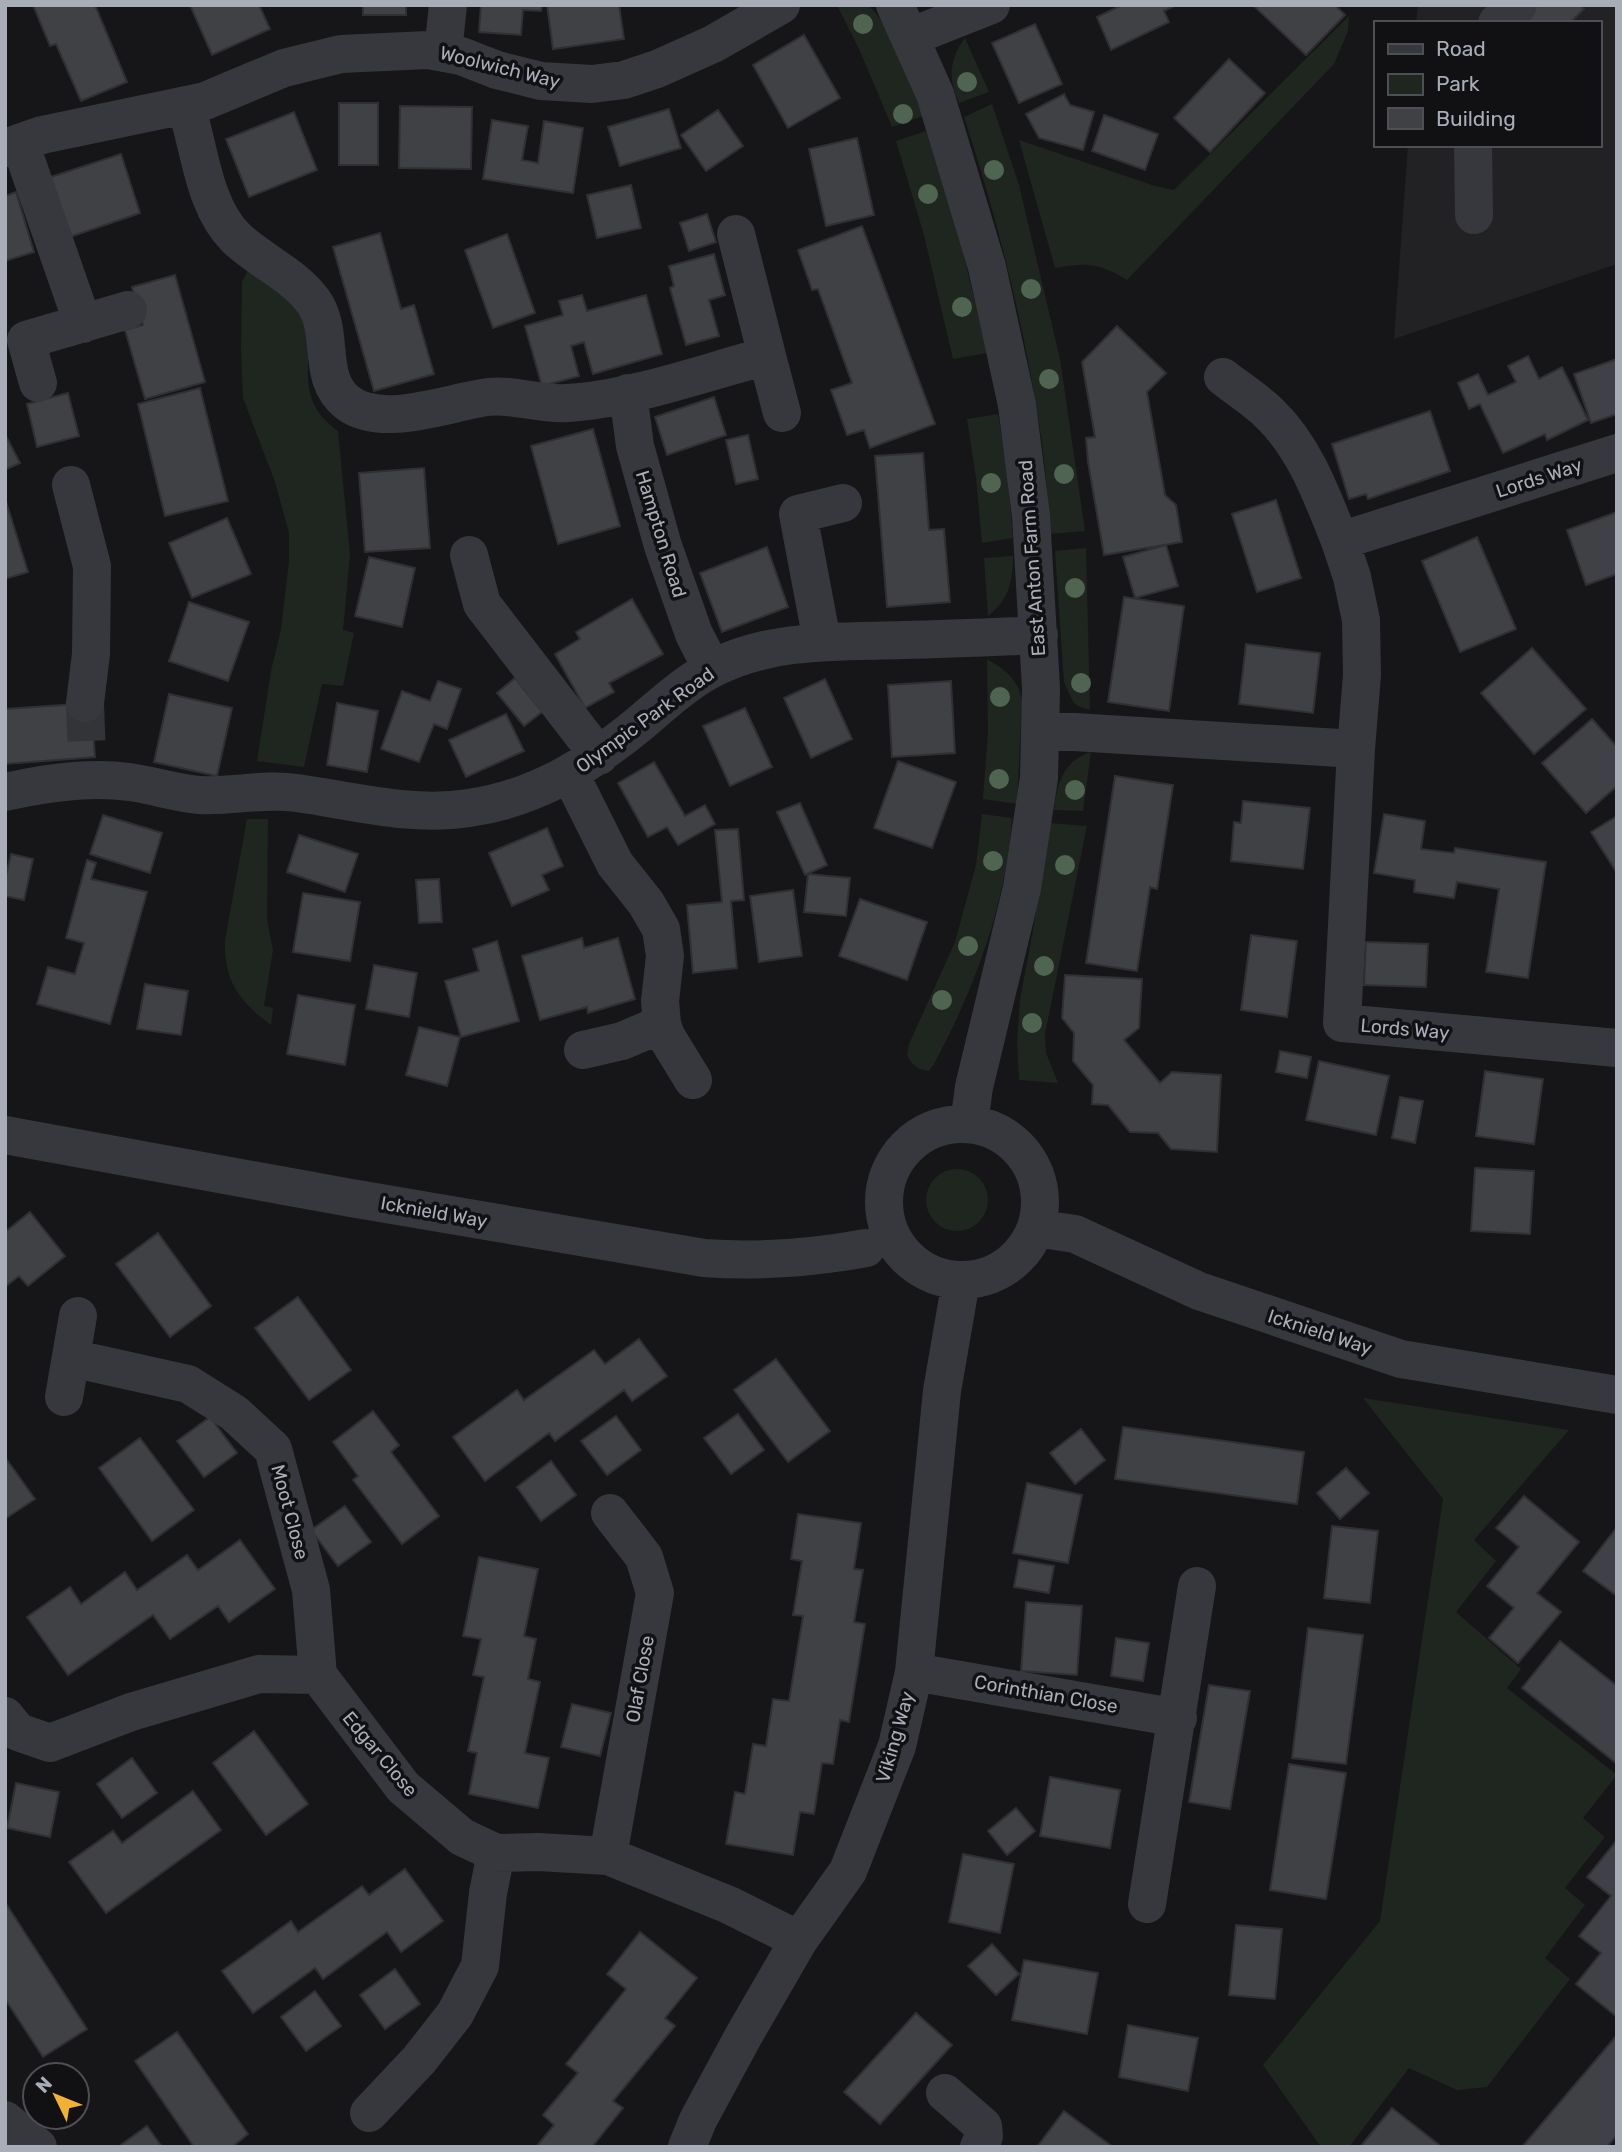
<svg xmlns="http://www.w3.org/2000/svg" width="1622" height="2152" font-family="Rubik,sans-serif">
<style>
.built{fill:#222225}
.green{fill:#1e261f}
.building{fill:#404145;stroke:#303034;stroke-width:2}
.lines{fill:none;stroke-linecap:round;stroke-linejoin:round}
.minor-tunnel{stroke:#333438;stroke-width:38;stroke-dasharray:38 19;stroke-linecap:butt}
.minor{stroke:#37383d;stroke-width:38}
.tree{fill:#506452}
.labels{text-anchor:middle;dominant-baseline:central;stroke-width:7;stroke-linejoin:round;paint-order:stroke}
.street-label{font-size:19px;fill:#a8adb8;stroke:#111113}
</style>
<rect width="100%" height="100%" fill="#161618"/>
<path class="built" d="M1418 5H1617V264L1394 339 1408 145H1599V23H1416Z"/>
<path class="green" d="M837 5H868C896 31 909 81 923 116L892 127 860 51Z
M1349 16 1348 31 1334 64 1127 280C1100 263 1086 262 1055 268L1019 140 1155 186 1174 190Z
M965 38 989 92 959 103C948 79 949 59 965 38Z
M992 104 1019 185 1060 359 1085 531 1050 534C1048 504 1046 473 1042 443 1026 332 999 224 964 117Z
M926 131 957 227 987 353 953 359 924 235 896 141Z
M248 270C265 279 283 293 295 308 327 346 283 392 338 431L350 555 343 630 354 633 343 686 322 684 304 767 257 761 271 671 281 629 289 561V533L275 482 243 398 241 349 242 282Z
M998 414 1007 471 1013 538 982 543 976 478 967 419Z
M1086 548 1090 710 1078 706 1073 702 1064 682 1055 551Z
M1013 556C1013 581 1009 600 988 616L984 558Z
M987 659C1006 670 1018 679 1022 701L1017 804 983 799 988 733Z
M1091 752 1083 811 1054 810C1057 783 1063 761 1091 752Z
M982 814 1012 818C1006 904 975 988 934 1064L929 1071C918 1070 912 1065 907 1055L909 1044 955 942 976 865Z
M247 819H268L267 920 273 950 264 1006 273 1008 271 1025C239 1001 224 982 225 940Z
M1050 823 1087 826 1045 1034 1046 1053 1058 1083 1019 1080 1017 1041 1020 1000 1033 930Z
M926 1200a31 31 0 1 1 62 0a31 31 0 1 1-62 0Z
M1363 1398 1569 1430 1474 1540 1496 1561 1456 1612 1521 1669 1507 1688 1617 1775 1583 1818 1605 1837 1565 1888 1585 1905 1545 1958 1570 1979 1487 2087 1457 2090 1409 2068 1349 2147H1321L1263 2065 1380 1921 1443 1499Z"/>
<path class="building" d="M33 5H95L127 82 81 101 56 44 50 46Z
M190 5H259L270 29 212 55Z
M363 5H406V15H363Z
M481 5H542L541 11 523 10 521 35 479 32Z
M547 5H619L624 39 553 49Z
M1122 5H1176L1164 11 1169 22 1111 50 1097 17Z
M1257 5H1335L1345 15 1306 55 1255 7Z
M1530 5H1580L1584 9 1570 23H1512Z
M1035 24 1062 84 1019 103 992 43Z
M804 35 840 98 788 128 753 65Z
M1229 59 1265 93 1210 152 1174 118Z
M1064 94 1070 105 1094 112 1083 150 1039 138 1026 114Z
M339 103H378V165H339Z
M400 106 472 107 471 169 399 168Z
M669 109 681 148 620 166 608 127Z
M718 110 743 146 706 171 681 135Z
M294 112 317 170 249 197 226 139Z
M1104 115 1158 134 1145 170 1092 151Z
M492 120 528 126 522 160 538 163 544 121 583 128 573 193 483 179Z
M857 138 874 215 826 226 809 149Z
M121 154 140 213 67 238 48 178Z
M631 185 641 228 597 238 587 195Z
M16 192 34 252 5 261V196Z
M707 214 716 242 689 251 680 223Z
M862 226 935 424 870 448 864 430 847 435 831 390 852 383 818 289 812 290 798 250Z
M380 233 401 309 414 305 434 374 374 391 333 247Z
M507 234 535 313 493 328 465 250Z
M714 254 725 295 709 300 719 336 686 345 670 288 674 286 669 266Z
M175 275 205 382 145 399 125 330 143 325 132 287Z
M582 295 587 311 646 295 662 354 593 374 584 342 571 346 579 376 542 386 525 326 563 315 559 301Z
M1117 326 1166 373 1147 392 1165 495 1176 505 1182 542 1104 555 1088 462 1086 438 1095 437 1082 362Z
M1528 356 1539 379 1562 367 1588 420 1547 440 1545 434 1503 453 1480 404 1469 409 1458 383 1478 374 1488 395 1516 382 1508 366Z
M1617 359V414L1591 423 1574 374Z
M200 388 228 501 165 516 138 404Z
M68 393 79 436 37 447 27 404Z
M714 397 726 435 667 455 655 417Z
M1430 411 1450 471 1368 499 1366 494 1349 499 1332 444Z
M593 429 620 526 558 544 531 446Z
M5 434 20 463 5 470Z
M748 435 758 479 736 484 726 440Z
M923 453 929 530 944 529 950 602 887 607 875 456Z
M424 468 430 548 365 552 359 473Z
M5 498 28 572 5 579Z
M1276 500 1301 578 1257 592 1232 514Z
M1617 512V574L1586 585 1567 530Z
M227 518 251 574 192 598 169 543Z
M1477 537 1516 629 1460 652 1422 561Z
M1166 545 1178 586 1135 598 1123 557Z
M767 547 788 607 722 632 700 573Z
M369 557 415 568 402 627 355 616Z
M1124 597 1184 606 1169 711 1108 702Z
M632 599 663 654 609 683 614 692 585 708 555 654 580 639 576 632Z
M189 602 249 622 228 681 169 661Z
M1246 644 1320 653 1313 713 1239 704Z
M1532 648 1586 709 1534 754 1481 693Z
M515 678 542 712 524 726 497 693Z
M825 679 852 739 811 758 784 698Z
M438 681 461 689 447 729 434 724 419 762 381 749 402 691 430 701Z
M951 681 955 753 892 757 888 685Z
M169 694 232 708 217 776 154 762Z
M91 703 95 757 5 764V709Z
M337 703 378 711 367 772 327 765Z
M745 708 772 767 730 786 703 726Z
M506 714 524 751 466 777 449 740Z
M1592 719 1617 747V786L1586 813 1542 763Z
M898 761 956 782 932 848 874 828Z
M654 762 685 816 705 805 715 824 678 845 667 827 648 837 618 783Z
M1115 776 1173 785 1157 889 1150 887 1137 971 1086 963Z
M1243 801 1310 808 1303 869 1231 861 1234 822 1241 823Z
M800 803 827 865 805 875 777 812Z
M1384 814 1425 821 1421 849 1454 853 1455 848 1546 862 1528 978 1486 972 1499 889 1457 882 1454 898 1414 892 1415 880 1374 873Z
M103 815 162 833 150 873 90 854Z
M1617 816V873L1591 832Z
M547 828 563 866 542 875 549 890 512 906 489 853Z
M738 829 744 900 731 901 737 968 693 973 687 905 722 902 715 830Z
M299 835 358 854 345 892 287 872Z
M11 854 33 859 24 900 5 896V880Z
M87 860 96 863 91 879 147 892 110 1024 37 1004 48 967 75 974 84 943 66 938Z
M808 874 850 878 846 916 804 912Z
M439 879 442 922 419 923 416 880Z
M793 890 802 956 759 962 750 896Z
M303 893 360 902 350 961 293 952Z
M860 899 927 922 907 980 839 956Z
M1251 935 1297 941 1287 1017 1241 1010Z
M582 938 584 948 618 938 635 999 588 1013 587 1007 540 1020 522 956Z
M497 941 519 1021 461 1037 445 981 479 971 473 949Z
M1366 942 1428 944 1426 987 1364 985Z
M374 965 417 973 409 1017 366 1009Z
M1065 975 1142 979 1139 1028 1124 1040 1160 1083 1172 1072 1221 1075 1217 1152 1171 1149 1158 1133 1130 1132 1108 1105 1092 1104 1093 1085 1073 1061 1074 1033 1062 1018Z
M145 984 188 991 181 1035 137 1029Z
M298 995 355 1005 345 1065 287 1054Z
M419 1027 460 1037 447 1086 406 1075Z
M1280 1051 1311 1057 1307 1078 1276 1072Z
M1319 1061 1389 1076 1376 1135 1306 1120Z
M1485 1071 1543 1079 1534 1144 1476 1136Z
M1400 1097 1423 1101 1415 1143 1392 1138Z
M1475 1168 1534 1171 1530 1234 1471 1231Z
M30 1212 65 1256 28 1286 19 1276 5 1287V1232Z
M158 1233 211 1306 170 1337 116 1264Z
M298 1297 351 1370 309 1400 255 1328Z
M639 1339 667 1376 632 1401 624 1390 555 1441 549 1433 485 1481 453 1437 517 1390 524 1400 594 1350 605 1364Z
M776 1359 830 1431 788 1462 734 1390Z
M373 1411 399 1445 391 1452 439 1516 402 1544 353 1480 358 1476 333 1442Z
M738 1414 764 1450 731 1474 704 1438Z
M616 1416 641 1450 607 1475 581 1441Z
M210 1417 237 1453 204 1477 177 1441Z
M1123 1427 1304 1452 1297 1504 1115 1479Z
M1081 1429 1105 1460 1075 1484 1050 1453Z
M140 1438 194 1510 152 1541 99 1468Z
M5 1457 35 1499 5 1519Z
M551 1461 576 1495 541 1521 517 1487Z
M1346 1468 1369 1493 1340 1519 1317 1493Z
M1027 1483 1082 1495 1068 1563 1013 1553Z
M1524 1496 1579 1542 1537 1593 1561 1612 1518 1663 1489 1638 1514 1608 1487 1586 1519 1547 1496 1528Z
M345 1506 371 1542 338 1566 311 1530Z
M798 1514 861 1523 854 1569 863 1570 854 1622 865 1624 849 1722 840 1720 833 1764 822 1763 814 1814 800 1812 793 1855 726 1844 735 1792 745 1794 753 1744 766 1746 773 1699 789 1701 803 1616 793 1615 802 1561 791 1559Z
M1332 1526 1378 1531 1370 1603 1324 1598Z
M1617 1527V1596L1583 1571Z
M240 1540 275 1589 229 1622 218 1606 170 1639 153 1615 68 1675 27 1617 70 1587 81 1604 125 1572 137 1590 187 1555 198 1570Z
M479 1557 538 1569 524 1636 536 1639 528 1679 540 1682 525 1753 549 1758 538 1808 469 1794 477 1753 468 1751 484 1677 473 1675 481 1639 463 1636Z
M1019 1560 1054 1566 1049 1593 1014 1587Z
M1026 1602 1082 1606 1077 1675 1021 1671Z
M1308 1628 1363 1635 1346 1764 1292 1758Z
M1116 1638 1149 1643 1143 1681 1111 1676Z
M1560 1641 1617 1686V1764L1522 1688Z
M1209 1685 1250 1691 1230 1809 1189 1802Z
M572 1704 611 1713 600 1756 561 1747Z
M254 1731 308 1804 266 1835 213 1763Z
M132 1758 157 1793 122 1818 97 1784Z
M1289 1764 1346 1773 1326 1899 1270 1890Z
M1050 1777 1120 1790 1110 1848 1040 1836Z
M16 1783 59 1792 50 1837 7 1828Z
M193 1791 221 1830 106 1913 69 1862 113 1831 122 1843Z
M1016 1808 1035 1831 1007 1855 988 1831Z
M1617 1840V2017L1576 1984 1601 1953 1579 1936 1611 1896 1587 1877Z
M963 1854 1014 1864 1000 1933 949 1922Z
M405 1869 443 1921 401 1952 387 1932 323 1979 315 1968 253 2013 222 1971 291 1921 298 1932 362 1886 369 1895Z
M5 1902 87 2029 43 2057 5 1999Z
M1236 1925 1282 1929 1275 1999 1229 1995Z
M640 1932 697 1978 665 2018 675 2026 613 2101 623 2108 592 2147H536L554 2125 543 2115 578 2073 566 2064 626 1989 607 1974Z
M992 1944 1019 1974 996 1995 968 1966Z
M1024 1960 1098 1973 1087 2034 1012 2020Z
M395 1969 420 2004 385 2029 360 1995Z
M315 1991 341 2026 306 2051 281 2017Z
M916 2013 952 2045 880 2124 844 2092Z
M1128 2025 1198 2038 1188 2091 1119 2077Z
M177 2032 248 2134 232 2147H194L135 2061Z
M1617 2035V2135L1607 2147H1522Z
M1392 2108 1442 2147H1360Z
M1064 2111 1113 2147H1037Z
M147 2126 162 2147H118Z"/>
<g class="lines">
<path class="minor-tunnel" d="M85 703 87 758"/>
<path class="minor" d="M895 5 935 94 987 267 1017 405 1031 516 1041 688 1039 778 1022 888 974 1087 969 1124
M1497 23 1518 5
M910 37 991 5
M443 52 448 5
M186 106C200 149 203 205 236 238 260 261 293 274 313 301 336 332 315 378 348 403 383 429 449 402 488 397 514 394 540 405 567 403 629 400 706 372 767 356L736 234
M20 143 83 324
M1473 145 1474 215
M5 148 42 135 205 101 284 68 341 54 428 50 461 56 497 70 541 81 592 84 624 80 657 69 713 44 781 5
M767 356 782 413
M1223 377C1238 389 1256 400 1270 414 1305 448 1322 496 1340 541
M38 383 26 340 128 310
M628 393 635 446 663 546 694 634 712 669
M1617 453 1340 541 1352 577 1361 620 1362 675 1356 749 1342 1023 1617 1048
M71 485 92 566 91 654 85 703
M469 555 482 604 599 756
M822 641 798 514 843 503
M1041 730 1356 749
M570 774 615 864 646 903 661 929 665 956 660 1001 662 1024 666 1036 693 1080
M5 792C45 783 89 776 129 782 153 785 175 793 199 795 231 797 264 788 297 793 354 801 411 817 469 808 534 799 588 766 638 725 663 704 687 681 716 667 773 638 842 642 903 640 948 639 994 637 1039 635
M583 1050 622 1041 662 1024
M884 1202a78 78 0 1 1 156 0a78 78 0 1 1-156 0Z
M5 1135 351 1198 704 1258C759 1262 812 1258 866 1248
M1036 1228 1075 1234 1199 1291 1401 1359 1617 1395
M71 1358 188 1384 234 1413 273 1449 311 1590 318 1675
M64 1397 78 1316
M914 1672 1178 1718
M5 1716 18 1732 50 1743 131 1712 259 1674 318 1675 403 1787 462 1837 496 1853 538 1852 608 1856 729 1905 799 1940
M608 1856 655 1593 644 1557 610 1513
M1147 1904 1197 1586
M945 2093 983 2126 984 2136 979 2147
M369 2113 419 2060 455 2014 480 1966 488 1893 496 1853
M5 2120 38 2147
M687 2147 698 2120 744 2035 799 1940 848 1871 897 1746 914 1672 942 1391 961 1281"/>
</g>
<g class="tree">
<circle cx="863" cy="24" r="10"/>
<circle cx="967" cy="82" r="10"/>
<circle cx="903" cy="114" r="10"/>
<circle cx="994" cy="170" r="10"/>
<circle cx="928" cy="194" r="10"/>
<circle cx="1031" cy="289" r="10"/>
<circle cx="962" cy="307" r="10"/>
<circle cx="1049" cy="379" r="10"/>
<circle cx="1064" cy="474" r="10"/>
<circle cx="991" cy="483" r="10"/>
<circle cx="1075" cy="588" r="10"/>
<circle cx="1081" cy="683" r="10"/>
<circle cx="1000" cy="697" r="10"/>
<circle cx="999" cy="779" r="10"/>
<circle cx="1075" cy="790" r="10"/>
<circle cx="993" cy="861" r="10"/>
<circle cx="1065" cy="865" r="10"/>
<circle cx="968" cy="946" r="10"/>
<circle cx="1044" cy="966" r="10"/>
<circle cx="942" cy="1000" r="10"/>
<circle cx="1032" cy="1023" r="10"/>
</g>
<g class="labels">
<g class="street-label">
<text transform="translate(500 67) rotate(14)">Woolwich Way</text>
<text transform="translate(1539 478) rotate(-18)">Lords Way</text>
<text transform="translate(661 534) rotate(73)">Hampton Road</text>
<text transform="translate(1032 558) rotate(-94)">East Anton Farm Road</text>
<text transform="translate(645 720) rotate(-36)">Olympic Park Road</text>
<text transform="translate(1405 1029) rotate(5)">Lords Way</text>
<text transform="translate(434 1212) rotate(10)">Icknield Way</text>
<text transform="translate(1320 1332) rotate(18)">Icknield Way</text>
<text transform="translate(290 1512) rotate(75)">Moot Close</text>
<text transform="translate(640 1679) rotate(-80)">Olaf Close</text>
<text transform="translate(1046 1694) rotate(10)">Corinthian Close</text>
<text transform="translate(895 1737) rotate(-74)">Viking Way</text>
<text transform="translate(380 1754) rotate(50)">Edgar Close</text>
</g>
</g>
<rect width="1622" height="2152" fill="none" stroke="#a8adb8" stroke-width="14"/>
<rect x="1374" y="21" width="228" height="126" fill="#111113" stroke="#4d4f55" stroke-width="2"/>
<rect x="1388" y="44" width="35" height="10" fill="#37383d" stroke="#4d4f55" stroke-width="2"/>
<text x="1436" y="56" font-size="21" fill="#a8adb8">Road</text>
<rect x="1388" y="74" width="35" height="21" fill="#1e261f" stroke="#4d4f55" stroke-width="2"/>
<text x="1436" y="91" font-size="21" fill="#a8adb8">Park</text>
<rect x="1388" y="108" width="35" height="21" fill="#404145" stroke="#4d4f55" stroke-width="2"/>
<text x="1436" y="126" font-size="21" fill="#a8adb8">Building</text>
<g transform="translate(56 2096) rotate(313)"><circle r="33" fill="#111113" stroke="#4d4f55" stroke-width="2"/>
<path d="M0-5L12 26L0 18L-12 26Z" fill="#f2b134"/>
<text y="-10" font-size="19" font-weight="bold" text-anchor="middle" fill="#a8adb8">N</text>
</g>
</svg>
